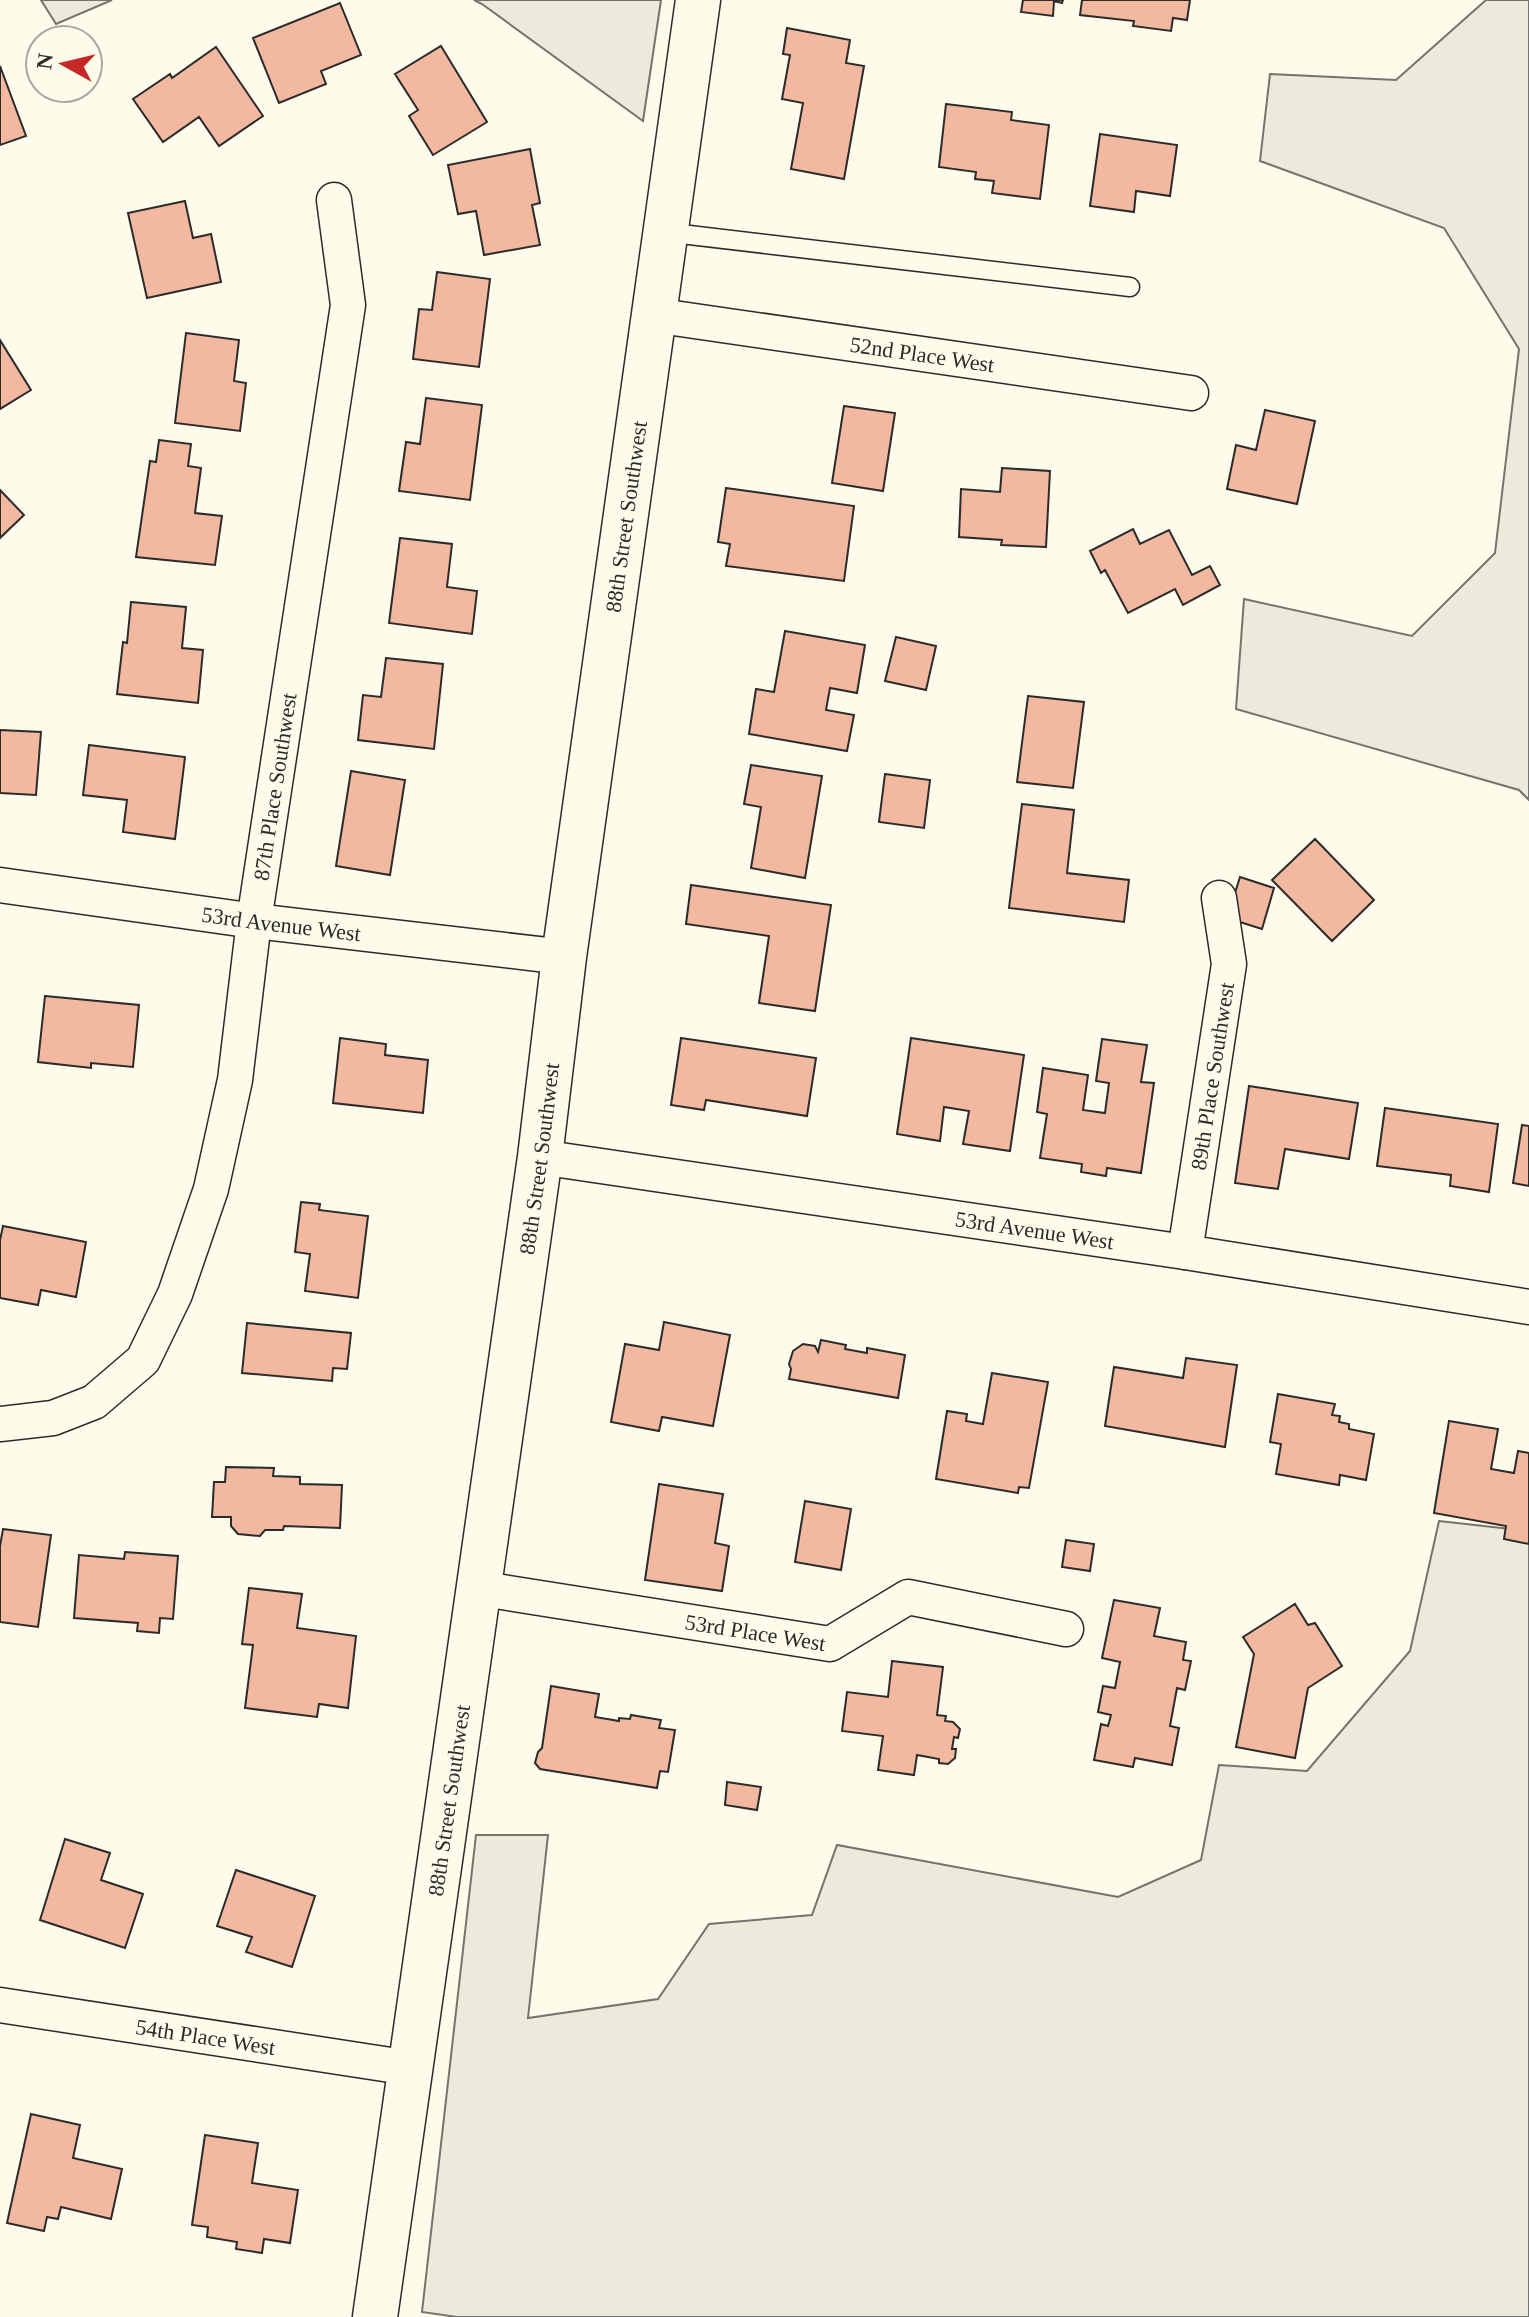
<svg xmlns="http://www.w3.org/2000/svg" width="1529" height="2317" font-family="'Times New Roman',serif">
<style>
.green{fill:#ecebdb;stroke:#74746e;stroke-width:2}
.building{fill:#f2b8a0;stroke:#2b2b2b;stroke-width:2}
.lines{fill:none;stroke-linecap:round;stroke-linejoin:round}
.lane-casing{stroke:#2b2b2b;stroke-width:21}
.street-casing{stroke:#2b2b2b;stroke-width:37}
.secondary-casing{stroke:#2b2b2b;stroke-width:47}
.lane{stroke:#fdfbea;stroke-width:18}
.street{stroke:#fdfbea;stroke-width:34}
.secondary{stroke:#fdfbea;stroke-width:44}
.labels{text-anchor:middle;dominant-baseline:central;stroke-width:6;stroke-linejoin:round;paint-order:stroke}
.street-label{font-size:22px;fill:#2b2b2b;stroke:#fdfbea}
</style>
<rect width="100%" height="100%" fill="#fdfbea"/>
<path class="green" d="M41 0H112L56 24Z
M474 0H661L643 121 482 4Z
M1486 0H1529V800L1519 790 1236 709 1244 599 1412 636 1495 553 1519 349 1444 228 1260 161 1270 74 1396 80Z
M1439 1521 1529 1531V2317H457L422 2312 476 1835H548L528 2018 658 1999 709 1924 812 1915 837 1845 1118 1897 1201 1860 1219 1765 1307 1771 1410 1651Z"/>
<path class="building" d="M1023 0H1063L1062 3 1054 1 1053 16 1021 12Z
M1082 0H1190L1187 20 1173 18 1171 31 1133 26 1134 21 1080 15Z
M340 3 361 55 321 71 326 84 279 103 253 38Z
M787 28 850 40 846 63 864 66 844 179 791 169 803 103 782 99 790 55 783 54Z
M441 46 487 122 433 155 409 116 418 110 395 74Z
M216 47 263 116 219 146 199 117 163 142 133 99 170 74 172 78Z
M0 66 26 136 0 145Z
M946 104 1012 112 1011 120 1049 125 1040 199 992 193 994 181 975 179 976 172 939 167Z
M1100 134 1177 145 1170 196 1136 191 1134 212 1090 206Z
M530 149 540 203 532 205 540 245 484 255 476 211 458 214 448 165Z
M185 201 193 238 211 234 221 282 147 298 128 213Z
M437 272 490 279 479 367 413 359 419 309 432 310Z
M186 333 239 340 234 381 246 383 240 431 175 423Z
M0 340 31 390 0 409Z
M426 398 482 405 470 500 399 491 406 442 420 444Z
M844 406 895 413 883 491 832 483Z
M1265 410 1315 421 1297 504 1227 489 1236 445 1256 450Z
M159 440 191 444 188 466 201 468 195 513 222 516 215 565 136 557 150 461 156 462Z
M1002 468 1050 471 1046 547 1001 545 1002 540 959 537 961 489 1000 492Z
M726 488 854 506 844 581 726 566 730 544 718 542Z
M0 490 24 515 0 538Z
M1133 529 1140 544 1169 530 1192 575 1210 566 1220 585 1183 605 1175 589 1128 613 1105 570 1101 573 1090 551Z
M400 538 452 544 447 587 477 591 472 634 389 623Z
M131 602 186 607 182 648 203 650 198 703 117 694 123 642 127 643Z
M785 631 865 645 857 693 830 688 826 710 854 715 847 751 749 734 756 689 774 692Z
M896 637 936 646 926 690 885 681Z
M386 658 443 664 434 749 358 740 363 695 381 697Z
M1028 696 1084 702 1073 788 1017 782Z
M0 730 41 732 36 795 0 793Z
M89 745 185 757 175 839 123 832 127 800 83 795Z
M751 765 822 776 805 878 751 868 761 807 744 804Z
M351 771 405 780 390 875 336 866Z
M885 774 930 780 924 828 879 822Z
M1022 804 1074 810 1067 873 1129 880 1124 922 1009 908Z
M1315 839 1374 900 1332 941 1272 880Z
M1240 877 1274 888 1262 929 1227 918Z
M691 885 831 905 815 1011 759 1003 769 936 686 924Z
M45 996 139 1005 133 1067 91 1063V1068L38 1062Z
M340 1038 386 1044 385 1055 428 1060 423 1113 333 1103Z
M681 1038 816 1058 807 1116 706 1100 704 1110 671 1105Z
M911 1038 1024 1055 1010 1151 963 1144 969 1111 944 1107 940 1141 897 1134Z
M1102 1039 1147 1045 1141 1082 1154 1083 1141 1173 1107 1168 1106 1176 1081 1172 1082 1164 1040 1158 1047 1114 1037 1112 1043 1068 1088 1075 1083 1110 1105 1113 1109 1083 1096 1081Z
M1249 1086 1358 1103 1349 1159 1285 1149 1278 1189 1235 1183Z
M1385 1108 1498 1124 1489 1192 1450 1186 1451 1175 1377 1166Z
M1522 1125 1529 1126V1186L1513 1183Z
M301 1202 320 1204 319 1210 368 1216 358 1298 305 1291 310 1254 295 1252Z
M3 1226 86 1242 76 1297 41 1290 38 1305 0 1298V1240Z
M664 1322 730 1335 713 1426 662 1417 659 1431 611 1422 625 1344 659 1350Z
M247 1323 351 1333 347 1369 333 1368 332 1381 242 1373Z
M821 1340 846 1345 845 1349 867 1353V1348L905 1355 898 1398 789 1379 791 1369 789 1364 793 1351 803 1344 815 1346 818 1352Z
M1186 1358 1237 1365 1225 1447 1105 1426 1114 1367 1183 1378Z
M992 1373 1048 1382 1029 1488 1019 1487 1018 1493 936 1479 947 1411 967 1414 966 1421 983 1424Z
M1278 1394 1335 1404 1332 1415 1340 1416 1339 1422 1349 1424V1429L1374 1434 1366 1480 1340 1475 1339 1485 1276 1474 1281 1444 1270 1442Z
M1449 1421 1498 1429 1491 1469 1514 1473 1518 1451 1529 1453V1544L1504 1539 1506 1526 1434 1513Z
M226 1467 274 1468 273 1476 300 1477V1484L342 1485 340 1528 284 1526 283 1530H265L260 1536 238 1534 231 1526V1517H212L214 1482H225Z
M659 1484 723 1494 715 1543 729 1546 722 1591 645 1580Z
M805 1501 851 1509 841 1570 795 1562Z
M3 1529 51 1535 38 1627 0 1622V1546Z
M1066 1540 1094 1544 1090 1571 1062 1567Z
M125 1552 178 1556 173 1619 160 1618 159 1633 137 1631 138 1623 74 1618 79 1555 124 1559Z
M249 1588 302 1594 297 1628 356 1636 348 1708 319 1704 317 1717 245 1708 253 1645 242 1644Z
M1114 1600 1160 1608 1154 1636 1186 1642 1183 1660 1191 1661 1185 1690 1177 1688 1170 1726 1179 1728 1172 1765 1135 1758 1133 1767 1094 1760 1101 1724 1108 1726 1111 1715 1098 1712 1103 1686 1115 1688 1120 1662 1102 1658Z
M1295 1604 1308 1625 1315 1623 1342 1666 1308 1688 1295 1758 1236 1747 1254 1654 1243 1637Z
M892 1661 943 1667 937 1715 946 1716 945 1721 953 1722 960 1729 958 1738 954 1737 952 1749H956L955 1758 948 1764 939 1763V1759L917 1755 914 1775 878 1770 883 1736 842 1731 847 1692 888 1697Z
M551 1686 599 1694 595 1717 619 1721V1718L630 1719 631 1715 661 1720 659 1728 675 1730 668 1772 660 1771 657 1788 540 1769 535 1763 538 1752 542 1748Z
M727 1782 761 1787 757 1810 725 1805Z
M65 1839 110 1853 101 1880 143 1894 125 1948 40 1920Z
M236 1870 315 1896 292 1967 246 1952 252 1937 217 1926Z
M31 2114 80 2125 73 2158 122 2169 111 2219 61 2207 58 2219 47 2217 44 2231 7 2223Z
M205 2135 258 2143 252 2183 298 2190 290 2243 264 2239 262 2253 236 2249 237 2242 207 2237 208 2227 192 2225Z"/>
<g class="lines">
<defs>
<path id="lane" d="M664 232 1130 287"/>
<g id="street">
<path id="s1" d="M653 315 1191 393"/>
<path id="s2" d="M0 885 254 921 564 957"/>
<path id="s3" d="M540 1157 1185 1252 1529 1307"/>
<path id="s4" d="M1185 1252 1229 964 1219 898"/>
<path id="s5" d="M0 1424 53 1418 94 1402 143 1360 175 1294 211 1189 235 1080 254 921 348 305 334 200"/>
<path id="s6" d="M477 1588 830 1644 908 1597 1066 1629"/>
<path id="s7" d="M0 2005 410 2068"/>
</g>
<g id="secondary">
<path id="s8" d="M375 2317 540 1157 564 957 698 0"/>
</g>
</defs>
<use href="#lane" class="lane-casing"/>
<use href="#street" class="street-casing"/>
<use href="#secondary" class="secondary-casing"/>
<use href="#lane" class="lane"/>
<use href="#street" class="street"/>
<use href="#secondary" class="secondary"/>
</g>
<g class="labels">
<g class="street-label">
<text stroke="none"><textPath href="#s1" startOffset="272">52nd Place West</textPath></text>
<text stroke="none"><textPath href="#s8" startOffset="1818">88th Street Southwest</textPath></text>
<text stroke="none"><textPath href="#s5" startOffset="754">87th Place Southwest</textPath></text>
<text stroke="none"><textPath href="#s2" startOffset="284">53rd Avenue West</textPath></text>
<text stroke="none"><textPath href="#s4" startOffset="178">89th Place Southwest</textPath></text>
<text stroke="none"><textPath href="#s8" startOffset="1170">88th Street Southwest</textPath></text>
<text stroke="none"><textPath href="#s3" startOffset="500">53rd Avenue West</textPath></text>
<text stroke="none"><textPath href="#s6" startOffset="282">53rd Place West</textPath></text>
<text stroke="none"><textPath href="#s8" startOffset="522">88th Street Southwest</textPath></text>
<text stroke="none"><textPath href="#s7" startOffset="208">54th Place West</textPath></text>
</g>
</g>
<g transform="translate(64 64) rotate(278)"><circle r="38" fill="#fdfbea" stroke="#a9a89e" stroke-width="2"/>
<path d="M0-6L14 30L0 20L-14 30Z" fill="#c62828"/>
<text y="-12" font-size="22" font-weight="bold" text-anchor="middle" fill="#2b2b2b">N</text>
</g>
</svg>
